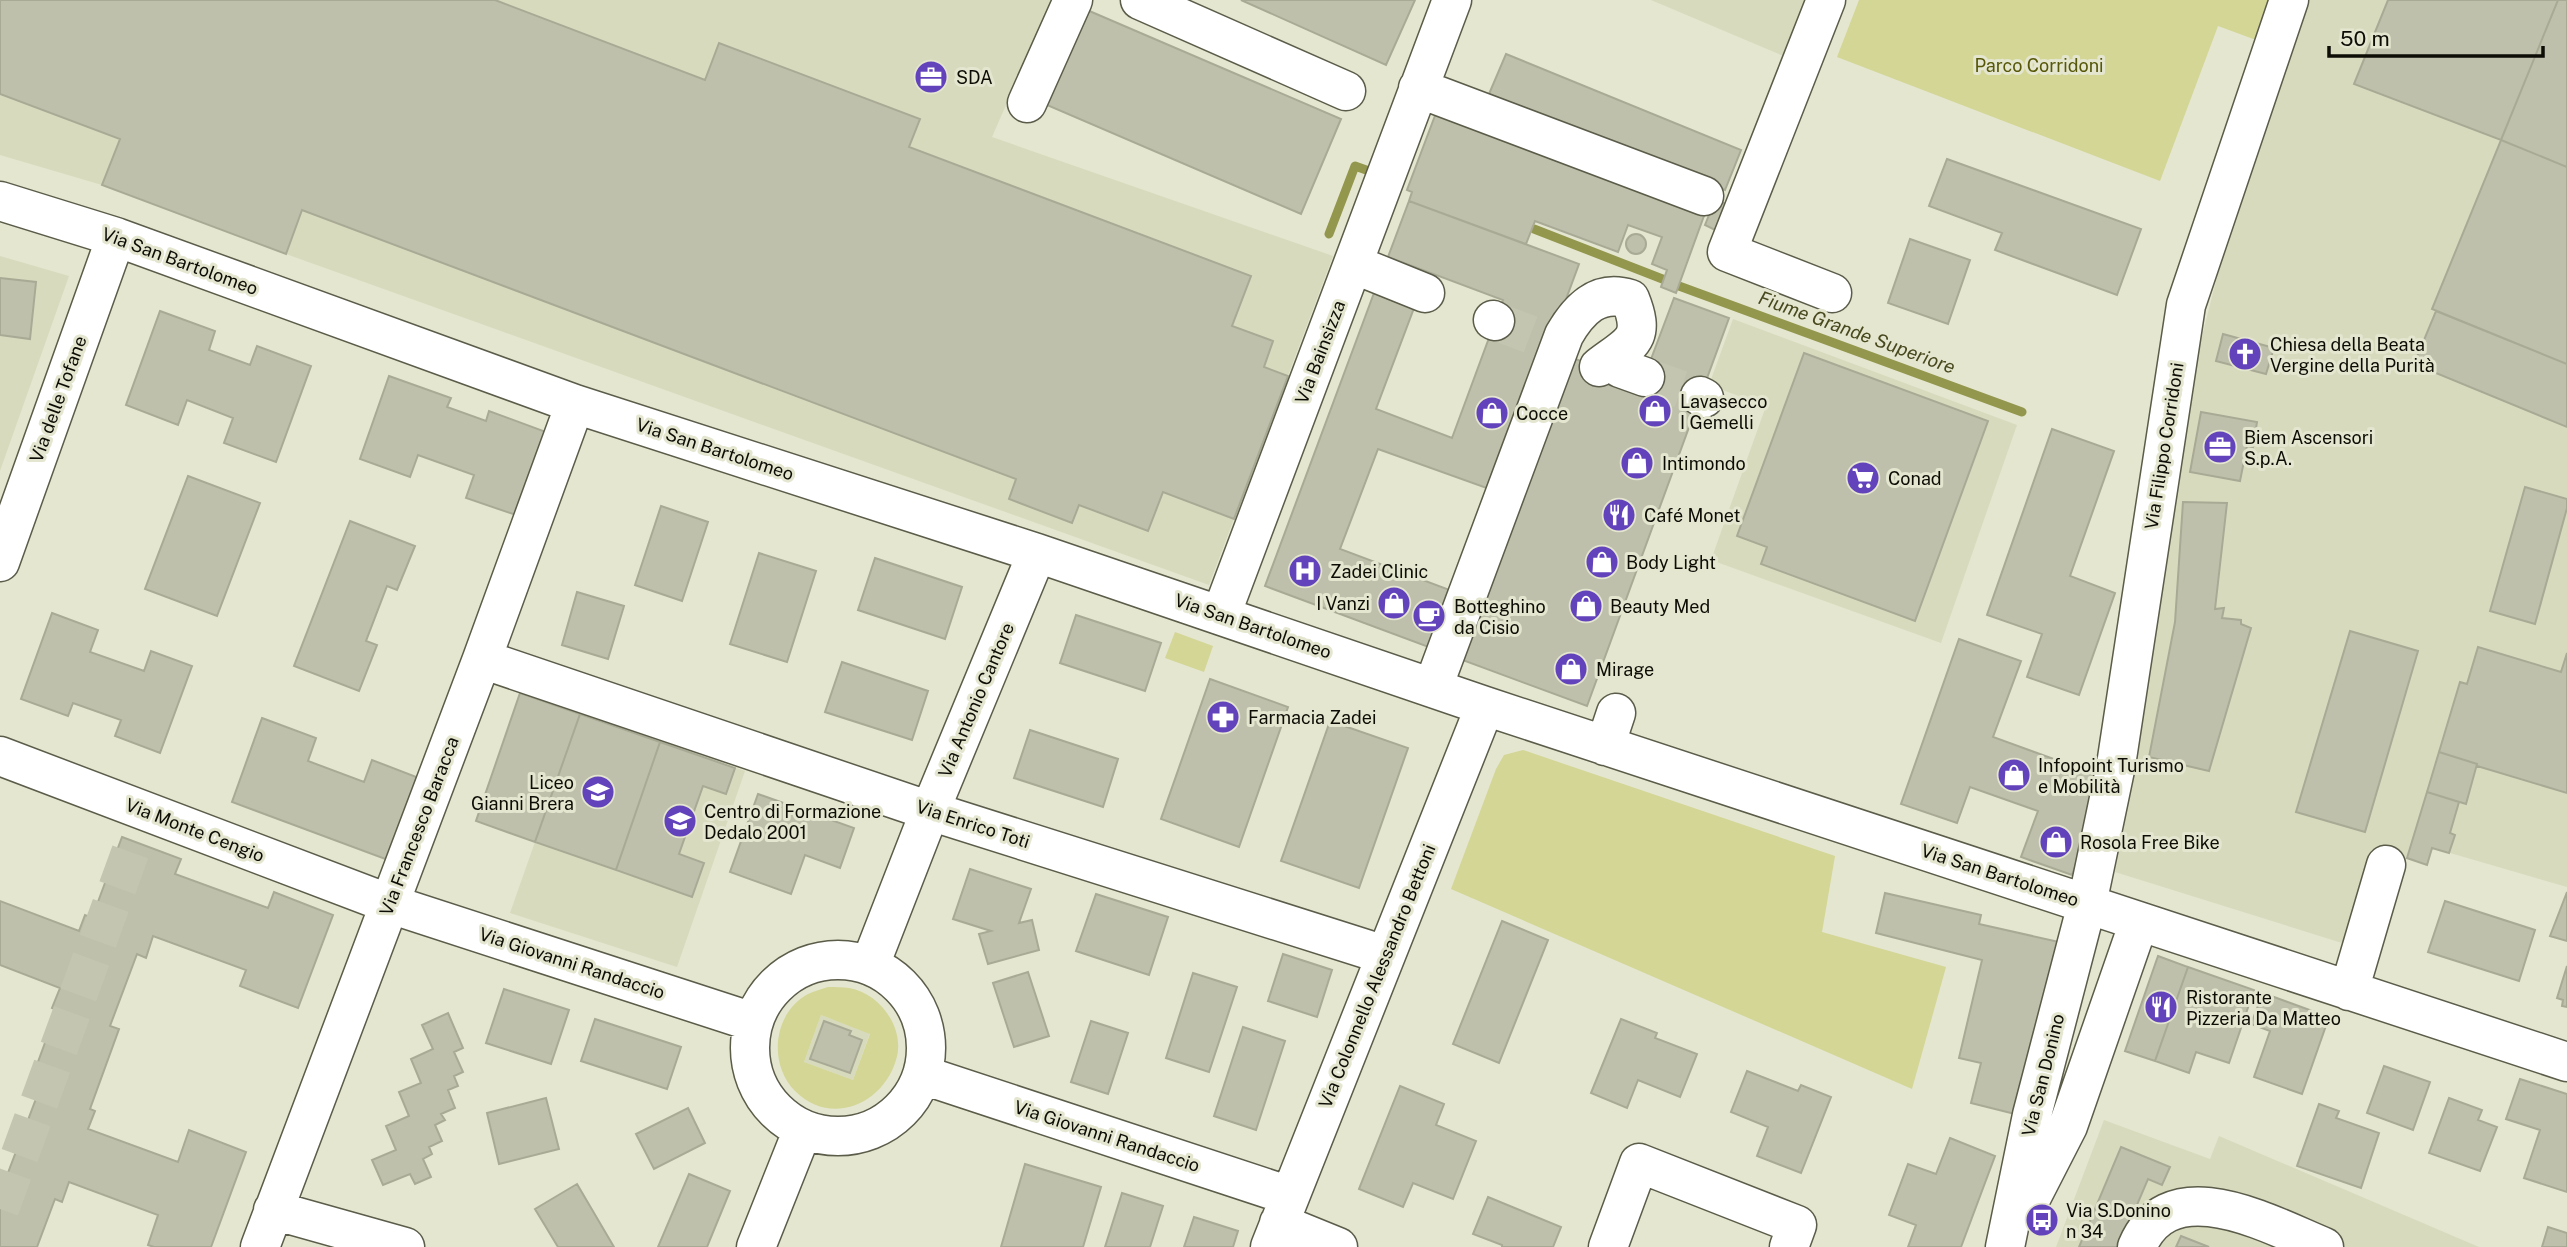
<svg xmlns="http://www.w3.org/2000/svg" width="2567" height="1247" font-family="'Public Sans',sans-serif">
<style>
.built{fill:#d8dabd}
.green{fill:#d3d695;fill-rule:evenodd}
.lines{fill:none;stroke-linecap:round;stroke-linejoin:round}
.stream{stroke:#93964d;stroke-width:9}
.building{fill:#bfc0ab;stroke:#a9aa95;stroke-width:2}
.minor-tunnel{stroke:#c4c5b1;stroke-width:38;stroke-dasharray:38 19;stroke-linecap:butt}
.minor-casing{stroke:#5b5c49;stroke-width:41}
.minor{stroke:#fff;stroke-width:38}
.labels{text-anchor:middle;dominant-baseline:central;stroke-width:6;stroke-linejoin:round;paint-order:stroke}
.park-label{font-size:18px;fill:#565708;stroke:#e4e6cf}
.poi-label{font-size:18px;fill:#0d0d06;stroke:#e4e6cf;text-anchor:start}
.street-label{font-size:18px;fill:#0d0d06;stroke:#e4e6cf}
.water-label{font-size:19px;font-style:italic;fill:#48491f;stroke:#e4e6cf}
</style>
<rect width="100%" height="100%" fill="#e4e6cf"/>
<path class="built" d="M0 0H1052L992 137 1333 256 1209 585 286 254 102 185 0 155Z
M1651 0H1812L1788 58Z
M2307 0H2567V887L2433 848 2427 865 2372 849 2342 943 2115 872 2132 755 2153 654 2197 356 2217 277Z
M0 256 69 276 0 471Z
M1733 319 2017 425 1941 643 1711 560 1766 406 1709 385Z
M580 714 745 771 677 967 510 913Z
M821 1015 870 1033 853 1080 804 1062Z
M2104 1120 2210 1159 2219 1136 2479 1247H2056Z"/>
<path class="green" d="M1859 0H2269L2256 40 2218 26 2160 181 1837 57Z
M1175 632 1213 646 1204 672 1165 658Z
M1523 750 1835 856 1822 932 1946 967 1912 1089 1451 889 1496 769 1504 755Z
M828 987C835 987 843 987 849 988 880 993 906 1029 896 1060 883 1104 831 1127 795 1091 768 1064 773 1013 808 994 814 991 822 989 828 987ZM821 1015 870 1034 853 1080 804 1062Z"/>
<g class="lines">
<path class="stream" d="M1534 229 1665 280
M1329 234 1355 166 1369 171
M1679 286 2022 412"/>
</g>
<path class="building" d="M0 0H495L705 80 719 43 920 119 909 147 1251 276 1232 326 1273 341 1264 367 1288 376 1234 519 1163 492 1148 531 1079 505 1072 523 1009 499 1016 479 302 210 286 254 102 185 120 139 0 94Z
M1241 0H1415L1386 65Z
M2388 0H2558L2501 140 2354 84Z
M2558 0H2567V167L2501 140Z
M1087 10 1341 119 1301 214 1047 105Z
M1506 54 1741 150 1725 190 1489 94Z
M1436 113 1705 213 1676 293 1661 287 1667 270 1652 264 1662 237 1628 225 1618 252 1535 221 1526 244 1409 201 1412 192 1407 190Z
M2501 140 2567 167V364L2432 309Z
M1947 159 2141 229 2117 295 1995 250 2002 233 1929 206Z
M1715 200 1726 204 1715 230 1705 225Z
M1409 201 1579 264 1495 491 1378 449 1340 549 1455 592 1434 649 1265 586 1374 293 1414 308 1376 409 1452 438 1503 300 1388 257Z
M1626 244a10 10 0 1 1 20 0a10 10 0 1 1-20 0Z
M1910 239 1970 260 1948 324 1888 303Z
M0 278 36 282 30 339 0 335Z
M1674 298 1729 318 1587 706 1457 658 1567 356 1642 383Z
M160 311 215 331 209 350 250 365 257 346 311 366 276 462 224 443 233 418 187 400 178 425 126 405Z
M2436 311 2567 364V427L2414 364Z
M2223 334 2274 348 2266 374 2216 361Z
M1804 353 1988 421 1915 621 1761 564 1767 547 1737 536Z
M389 376 451 398 447 407 486 421 489 411 546 432 516 515 466 498 474 475 418 455 410 477 360 459Z
M2201 412 2257 422 2253 447 2247 446 2240 481 2190 472Z
M2052 429 2114 451 2070 576 2115 593 2079 695 2027 677 2042 634 1987 615Z
M188 476 260 503 217 616 145 589Z
M2525 487 2567 499V508L2535 624 2490 611Z
M2183 502 2227 503 2215 609 2224 608 2222 618 2241 620V624L2251 628 2209 771 2149 757 2175 622Z
M661 506 708 522 682 601 635 585Z
M350 521 415 546 397 590 387 586 366 641 377 645 359 691 294 666Z
M759 553 816 571 787 662 730 644Z
M875 558 962 587 945 639 858 610Z
M577 592 624 606 608 659 562 645Z
M52 613 98 630 90 652 144 671 151 651 192 666 160 753 115 736 121 720 73 703 68 716 21 699Z
M1076 615 1161 643 1145 691 1060 663Z
M2350 631 2418 651 2365 832 2296 812Z
M1959 639 2021 661 1993 737 2106 778 2072 875 2021 857 2038 811 1970 787 1957 823 1901 804Z
M2478 647 2561 672 2567 653V793L2477 766V764L2439 752 2460 682 2467 684Z
M842 662 928 691 912 740 825 712Z
M1210 679 1288 707 1239 847 1161 819Z
M520 693 580 714 535 842 476 821Z
M580 714 660 742 616 870 535 842Z
M262 718 316 738 308 761 364 782 372 760 419 778 388 860 232 802Z
M1330 721 1408 748 1359 888 1281 861Z
M1030 730 1118 759 1103 807 1014 778Z
M660 742 735 768 726 794 703 786 679 854 704 863 692 897 616 870Z
M2439 752 2477 764 2466 804 2427 792Z
M2427 792 2459 802 2450 833 2455 835 2449 853 2432 848 2427 865 2407 858Z
M758 794 854 828 840 868 805 855 791 894 730 872Z
M122 837 181 859 175 874 268 908 274 892 333 915 298 1008 240 986 246 970 153 936 146 958 137 954 110 1026 119 1029 90 1109 95 1111 88 1129 178 1162 189 1130 246 1152 211 1247H154L148 1245 158 1215 69 1182 62 1202 55 1199 37 1247H0V1176L6 1178 37 1096 27 1092 57 1010 52 1008 60 988 0 965V901L79 931 85 915 92 918Z
M970 869 1031 889 1019 923 1032 920 1039 950 988 964 979 934 991 931 953 919Z
M2567 892V941L2550 936Z
M1885 893 1981 915 1979 924 2059 942 2019 1115 1971 1103 1981 1063 1959 1058 1982 960 1876 933Z
M1096 894 1168 917 1149 975 1076 951Z
M2445 901 2535 930 2519 981 2428 952Z
M1502 921 1548 940 1499 1063 1453 1044Z
M1283 954 1332 970 1317 1017 1268 1001Z
M2158 956 2188 967 2155 1061 2125 1051Z
M2567 966V1007L2562 1006 2563 1000 2557 998Z
M2188 967 2254 990 2229 1063 2196 1052 2189 1073 2155 1061Z
M1028 972 1049 1036 1014 1047 993 983Z
M1193 973 1237 987 1209 1072 1166 1058Z
M504 989 569 1010 551 1064 486 1043Z
M2263 993 2329 1017 2302 1094 2254 1077 2270 1031 2251 1024Z
M448 1013 463 1048 454 1052 463 1072 454 1076 458 1086 448 1090 455 1108 441 1114 445 1120 435 1125 442 1141 429 1147 432 1154 423 1159 431 1177 415 1184 410 1174 383 1185 372 1160 396 1150 386 1126 409 1116 399 1092 421 1083 411 1059 433 1049 422 1025Z
M595 1019 681 1047 667 1089 581 1061Z
M1621 1019 1657 1033 1655 1038 1697 1054 1680 1097 1638 1080 1627 1108 1591 1093Z
M824 1021 851 1031 849 1035 862 1040 850 1073 810 1059Z
M1091 1021 1128 1033 1108 1094 1071 1082Z
M1243 1027 1285 1041 1256 1130 1214 1116Z
M2384 1066 2430 1082 2413 1130 2367 1113Z
M1747 1071 1798 1091 1801 1085 1831 1097 1801 1173 1757 1156 1768 1127 1731 1112Z
M2520 1079 2567 1094V1192L2524 1178 2540 1130 2506 1119Z
M1400 1086 1444 1104 1436 1125 1476 1141 1453 1199 1413 1183 1403 1207 1359 1189Z
M546 1098 559 1149 499 1164 487 1113Z
M2449 1098 2482 1110 2478 1120 2497 1127 2480 1171 2429 1153Z
M2319 1104 2339 1111 2336 1118 2379 1133 2361 1188 2297 1166Z
M688 1108 705 1143 654 1169 636 1134Z
M1950 1138 1995 1156 1961 1247H1908L1916 1225 1889 1215 1908 1164 1936 1174Z
M2121 1147 2170 1167 2162 1185 2148 1179 2119 1247H2079Z
M1025 1164 1101 1187 1083 1247H1001Z
M689 1174 730 1191 707 1247H658Z
M577 1184 614 1247H558L535 1209Z
M1122 1193 1163 1206 1150 1247H1105Z
M1488 1197 1561 1227 1553 1247H1502V1245L1473 1234Z
M1194 1217 1238 1231 1233 1247H1184Z
M2548 1227 2567 1233V1247H2542Z
M2181 1236 2209 1247H2176Z"/>
<g class="lines">
<path class="minor-tunnel" d="M1495 321 1550 342
M1645 377 1700 396
M0 1209 134 842"/>
<defs>
<path id="minor" d="M1140 0 1346 91
M1826 0 1727 252 1832 293
M1418 88 1704 196
M1027 103 1073 0
M0 201 116 237 575 404 1037 553 1485 706 2567 1062
M1353 264 1425 293
M1493 320 1495 321
M1620 368 1645 377
M1700 396 1704 398
M0 562 116 237
M1221 615 1452 0
M482 659 930 811 1385 955
M1433 687 1564 335C1579 309 1598 289 1630 299 1647 341 1630 343 1599 367
M1605 746 1616 713
M0 756 390 904 753 1022
M750 1048a88 88 0 1 1 176 0a88 88 0 1 1-176 0Z
M870 965 930 811 1037 553
M2349 991 2386 865
M923 1075 1290 1196
M2027 1206 2068 1126 2139 922
M273 1210 405 1247
M1279 1223 1338 1247
M260 1247 482 659 575 404
M756 1247 803 1129
M1270 1247 1485 706
M1608 1247 1639 1163 1797 1225 1789 1247
M2005 1247 2032 1115 2087 904 2116 765 2186 305 2289 0
M2137 1247C2170 1168 2270 1225 2324 1247"/>
</defs>
<use href="#minor" class="minor-casing"/>
<use href="#minor" class="minor"/>
</g>
<defs>
<symbol id="office-disc" viewBox="-11 -11 22 22"><circle r="9.5" fill="#6343bb" stroke="#e4e6cf"/><path d="M-6-3h4V-5.5h4V-3h4V5H-6ZM-1-4.5V-3h2v-1.5ZM-6 0V1H6V0Z" fill="#fff"/></symbol>
<symbol id="church-disc" viewBox="-11 -11 22 22"><circle r="9.5" fill="#6343bb" stroke="#e4e6cf"/><path d="M-1.2-6h2.4v3.5h3.3v2.4h-3.3V6h-2.4V-.1h-3.3v-2.4h3.3Z" fill="#fff"/></symbol>
<symbol id="shop-disc" viewBox="-11 -11 22 22"><circle r="9.5" fill="#6343bb" stroke="#e4e6cf"/><path d="M-5-2.5h2.3a2.7 3.5 0 0 1 5.4 0H5L5.5 6h-11ZM-1.5-2.5h3a1.5 2.3 0 0 0-3 0Z" fill="#fff"/></symbol>
<symbol id="supermarket-disc" viewBox="-11 -11 22 22"><circle r="9.5" fill="#6343bb" stroke="#e4e6cf"/><path d="M-6-5.5h2.5l.6 2H6L4.5 2H-2.5L-4.4-4H-6ZM-1.5 3.2a1.3 1.3 0 1 0 .1 0ZM3 3.2a1.3 1.3 0 1 0 .1 0Z" fill="#fff"/></symbol>
<symbol id="restaurant-disc" viewBox="-11 -11 22 22"><circle r="9.5" fill="#6343bb" stroke="#e4e6cf"/><path d="M-5-6h1v4h1v-4h1v4h1v-4h1v5L-1.5 .5V6h-2V.5L-5-1ZM5-6V6H3V1.5H1.5Q1.5-4 5-6Z" fill="#fff"/></symbol>
<symbol id="hospital-disc" viewBox="-11 -11 22 22"><circle r="9.5" fill="#6343bb" stroke="#e4e6cf"/><path d="M-5-5h3v3.5h4V-5h3V5h-3V1.5h-4V5h-3Z" fill="#fff"/></symbol>
<symbol id="cafe-disc" viewBox="-11 -11 22 22"><circle r="9.5" fill="#6343bb" stroke="#e4e6cf"/><path d="M-5.5-4.5H6V0H3Q3 3.5 0 3.5H-2.5Q-5.5 3.5-5.5 0ZM3-3.2v2h1.7v-2ZM-6 4.5H4V6H-6Z" fill="#fff"/></symbol>
<symbol id="pharmacy-disc" viewBox="-11 -11 22 22"><circle r="9.5" fill="#6343bb" stroke="#e4e6cf"/><path d="M-2-6h4v4h4v4h-4v4h-4v-4h-4v-4h4Z" fill="#fff"/></symbol>
<symbol id="school-disc" viewBox="-11 -11 22 22"><circle r="9.5" fill="#6343bb" stroke="#e4e6cf"/><path d="M0-5L7-2L0 1L-7-2ZM-4 1L0 2.5L4 1V4Q0 6-4 4Z" fill="#fff"/></symbol>
<symbol id="bus-disc" viewBox="-11 -11 22 22"><circle r="9.5" fill="#6343bb" stroke="#e4e6cf"/><path d="M-5-6H5V4H4V6H2V4H-2V6H-4V4H-5ZM-3.5-4V0h7V-4ZM-3.5 1.2v1.5H-2V1.2ZM2 1.2v1.5H3.5V1.2Z" fill="#fff"/></symbol>
</defs>
<g fill-rule="evenodd">
<use href="#office-disc" x="912" y="58" width="38" height="38"/>
<use href="#church-disc" x="2226" y="335" width="38" height="38"/>
<use href="#shop-disc" x="1636" y="392" width="38" height="38"/>
<use href="#shop-disc" x="1473" y="394" width="38" height="38"/>
<use href="#office-disc" x="2201" y="428" width="38" height="38"/>
<use href="#shop-disc" x="1618" y="444" width="38" height="38"/>
<use href="#supermarket-disc" x="1844" y="459" width="38" height="38"/>
<use href="#restaurant-disc" x="1600" y="496" width="38" height="38"/>
<use href="#shop-disc" x="1583" y="543" width="38" height="38"/>
<use href="#hospital-disc" x="1286" y="552" width="38" height="38"/>
<use href="#shop-disc" x="1375" y="584" width="38" height="38"/>
<use href="#shop-disc" x="1567" y="587" width="38" height="38"/>
<use href="#cafe-disc" x="1410" y="597" width="38" height="38"/>
<use href="#shop-disc" x="1552" y="650" width="38" height="38"/>
<use href="#pharmacy-disc" x="1204" y="698" width="38" height="38"/>
<use href="#shop-disc" x="1995" y="756" width="38" height="38"/>
<use href="#school-disc" x="579" y="773" width="38" height="38"/>
<use href="#school-disc" x="661" y="802" width="38" height="38"/>
<use href="#shop-disc" x="2037" y="823" width="38" height="38"/>
<use href="#restaurant-disc" x="2142" y="988" width="38" height="38"/>
<use href="#bus-disc" x="2023" y="1201" width="38" height="38"/>
</g>
<g class="labels">
<g class="park-label">
<text x="2039" y="65">Parco Corridoni</text>
</g>
<g class="poi-label">
<text x="956" y="77">SDA</text>
<text x="2270" y="344">Chiesa della Beata<tspan x="2270" dy="21">Vergine della Purità</tspan></text>
<text x="1680" y="401">Lavasecco<tspan x="1680" dy="21">I Gemelli</tspan></text>
<text x="1516" y="413">Cocce</text>
<text x="2244" y="437">Biem Ascensori<tspan x="2244" dy="21">S.p.A.</tspan></text>
<text x="1662" y="463">Intimondo</text>
<text x="1888" y="478">Conad</text>
<text x="1644" y="515">Café Monet</text>
<text x="1626" y="562">Body Light</text>
<text x="1330" y="571">Zadei Clinic</text>
<text x="1370" y="603" text-anchor="end">I Vanzi</text>
<text x="1454" y="606">Botteghino<tspan x="1454" dy="21">da Cisio</tspan></text>
<text x="1610" y="606">Beauty Med</text>
<text x="1596" y="669">Mirage</text>
<text x="1248" y="717">Farmacia Zadei</text>
<text x="2038" y="765">Infopoint Turismo<tspan x="2038" dy="21">e Mobilità</tspan></text>
<text x="574" y="782" text-anchor="end">Liceo<tspan x="574" dy="21">Gianni Brera</tspan></text>
<text x="704" y="811">Centro di Formazione<tspan x="704" dy="21">Dedalo 2001</tspan></text>
<text x="2080" y="842">Rosola Free Bike</text>
<text x="2186" y="997">Ristorante<tspan x="2186" dy="21">Pizzeria Da Matteo</tspan></text>
<text x="2066" y="1210">Via S.Donino<tspan x="2066" dy="21">n 34</tspan></text>
</g>
<g class="street-label">
<text transform="translate(180 261) rotate(20)">Via San Bartolomeo</text>
<text transform="translate(1320 352) rotate(-69)">Via Bainsizza</text>
<text transform="translate(58 399) rotate(-70)">Via delle Tofane</text>
<text transform="translate(2164 446) rotate(-81)">Via Filippo Corridoni</text>
<text transform="translate(715 449) rotate(18)">Via San Bartolomeo</text>
<text transform="translate(1253 626) rotate(19)">Via San Bartolomeo</text>
<text transform="translate(976 700) rotate(-67)">Via Antonio Cantore</text>
<text transform="translate(973 824) rotate(18)">Via Enrico Toti</text>
<text transform="translate(419 826) rotate(-69)">Via Francesco Baracca</text>
<text transform="translate(195 830) rotate(21)">Via Monte Cengio</text>
<text transform="translate(2000 875) rotate(18)">Via San Bartolomeo</text>
<text transform="translate(572 963) rotate(18)">Via Giovanni Randaccio</text>
<text transform="translate(1377 976) rotate(-68)">Via Colonnello Alessandro Bettoni</text>
<text transform="translate(2043 1075) rotate(-76)">Via San Donino</text>
<text transform="translate(1107 1136) rotate(18)">Via Giovanni Randaccio</text>
</g>
<g class="water-label">
<text transform="translate(1857 332) rotate(20)">Fiume Grande Superiore</text>
</g>
</g>
<path d="M2329 46v10h214v-10" fill="none" stroke="#0d0d06" stroke-width="3.5"/>
<text x="2340" y="46" font-size="21" fill="#0d0d06" stroke="#e4e6cf" stroke-width="5" paint-order="stroke">50 m</text>
</svg>
